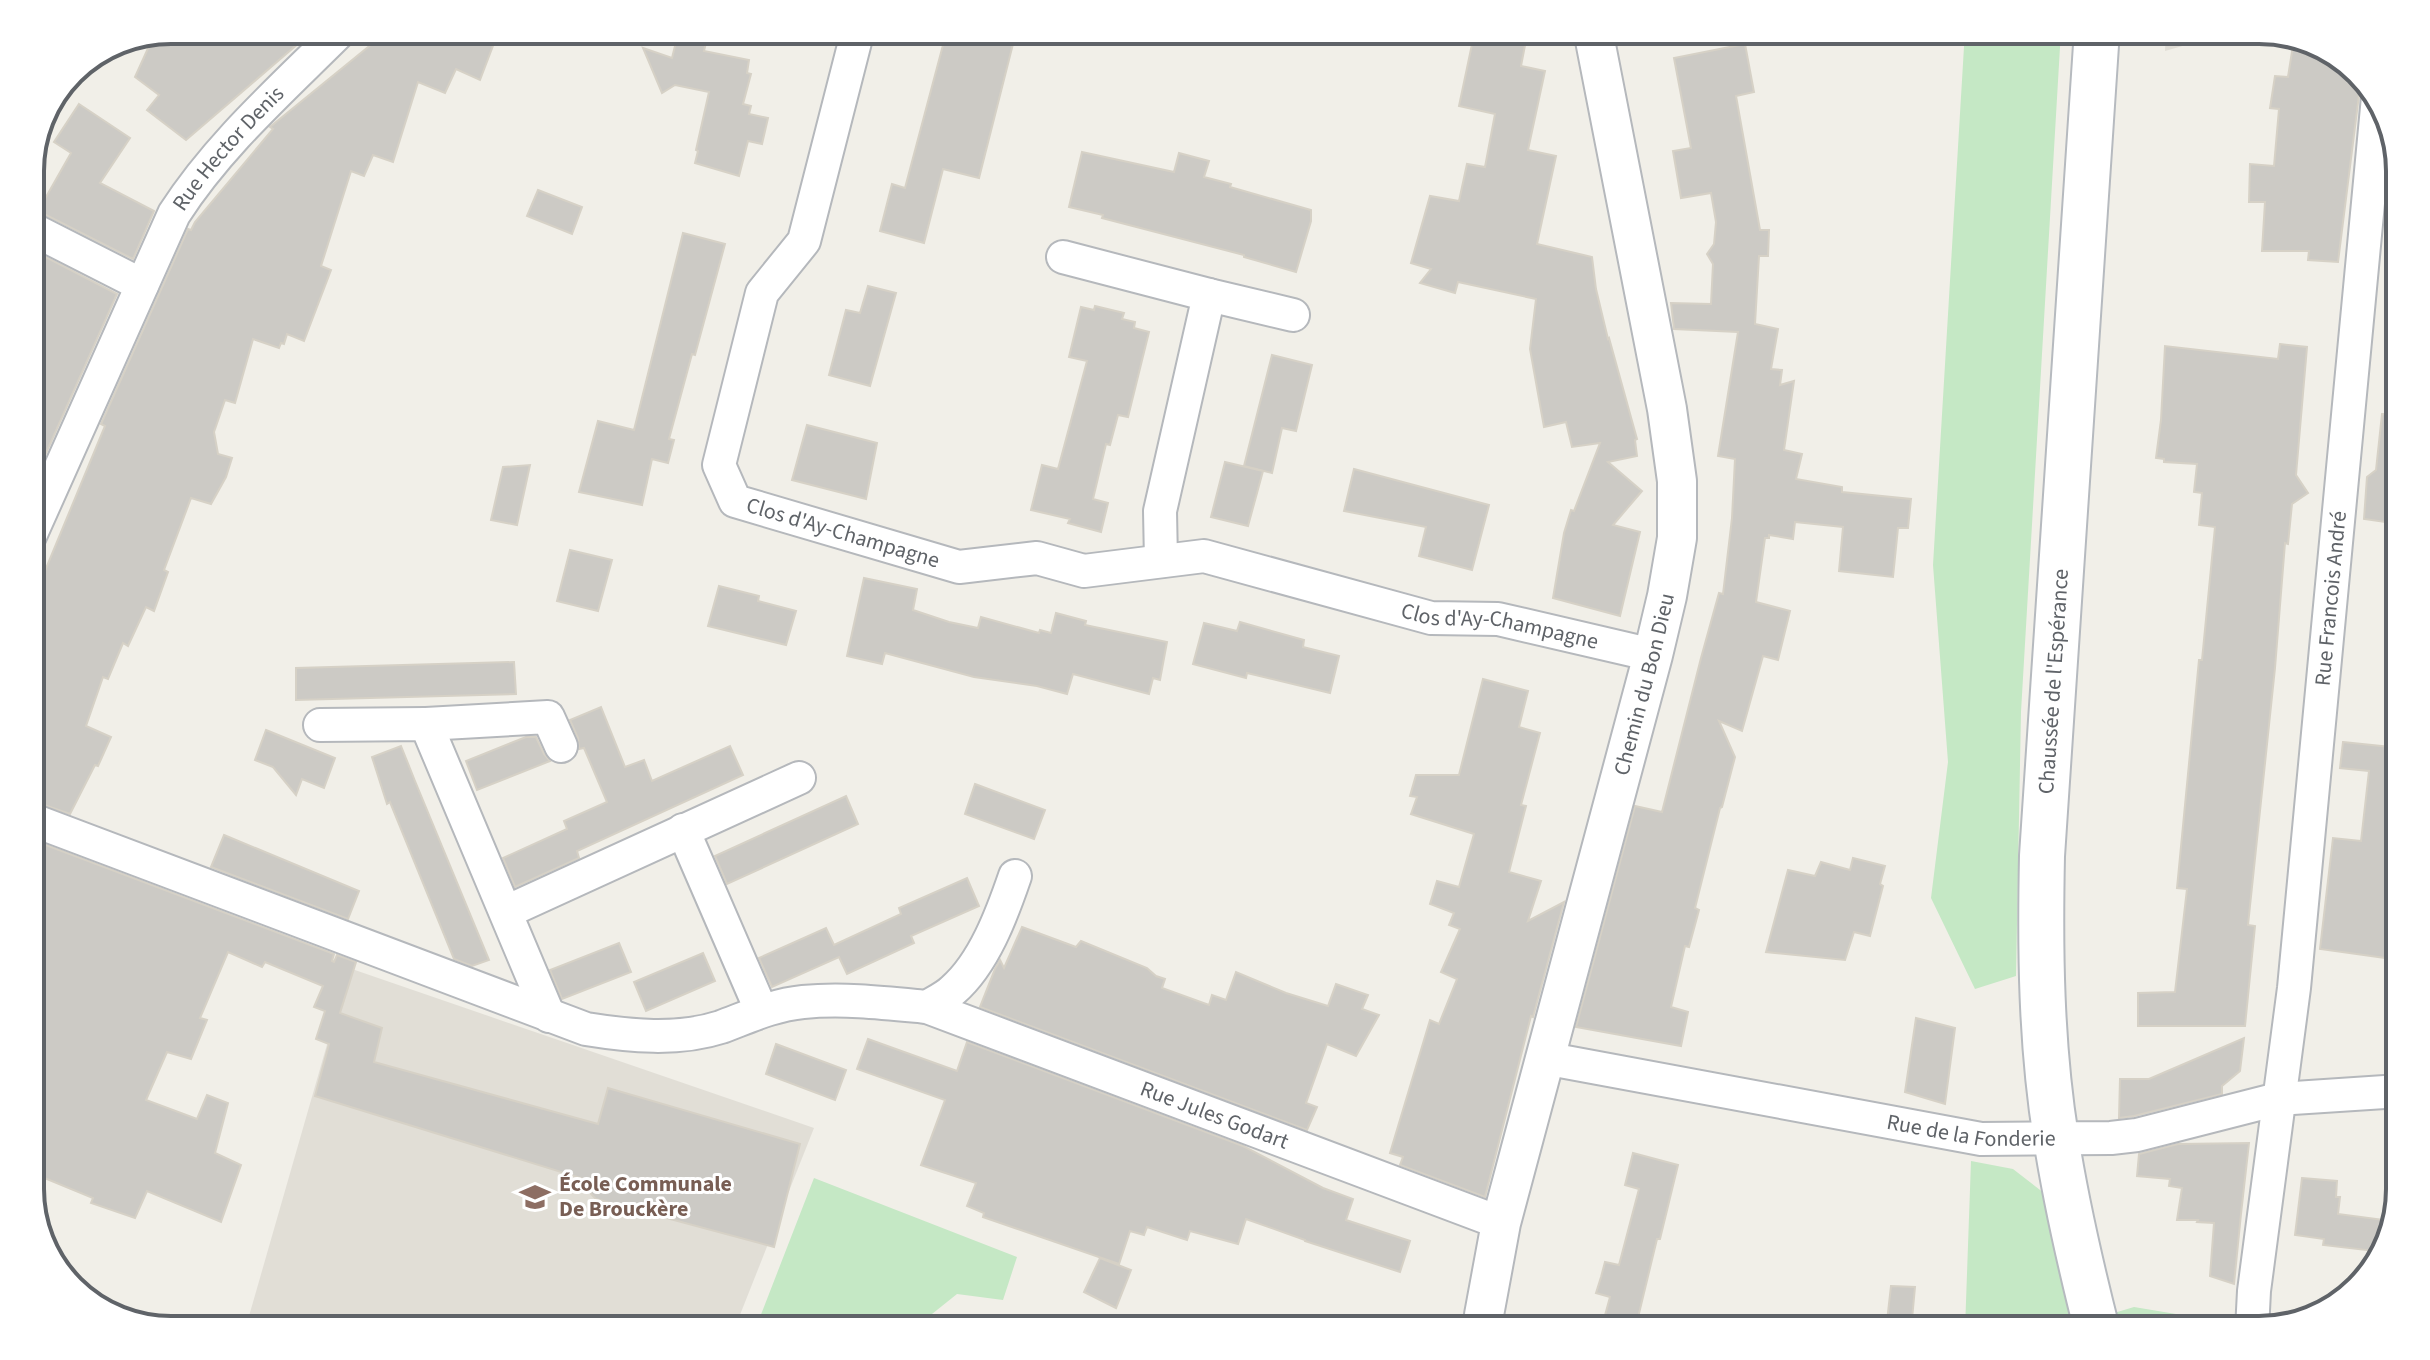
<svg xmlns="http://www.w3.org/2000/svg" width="2430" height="1360" viewBox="0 0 2430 1360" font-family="'Source Sans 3',sans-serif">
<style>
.education{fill:#e1ded6}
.green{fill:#c5e8c5}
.building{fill:#cccac5;stroke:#d6d1c6;stroke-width:2}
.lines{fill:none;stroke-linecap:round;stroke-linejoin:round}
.minor-casing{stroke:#b5b8bc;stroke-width:36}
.tertiary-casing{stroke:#b5b8bc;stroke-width:42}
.secondary-casing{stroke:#b6babf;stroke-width:48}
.minor{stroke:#fff;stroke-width:32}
.tertiary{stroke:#fff;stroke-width:38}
.secondary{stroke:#fff;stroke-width:44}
.labels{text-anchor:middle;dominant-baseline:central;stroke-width:6;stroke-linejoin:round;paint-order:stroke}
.street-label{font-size:22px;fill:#5f6368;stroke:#fff}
.education-label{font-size:22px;font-weight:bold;fill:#785e54;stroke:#fff;text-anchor:start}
.rim{fill:none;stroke:#5f6368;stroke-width:4}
</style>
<rect width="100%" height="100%" fill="#f1efe8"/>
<g class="education">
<path d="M2166,30h72l-73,21z"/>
<path d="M349,968l465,160 -80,202h-489z"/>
</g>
<g class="green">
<path d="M1965,30h96l-40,682 -5,264 -41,13 -44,-91 17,-136 -15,-197z"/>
<path d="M1971,1161l42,8 58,45 23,105 40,-12 42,7 5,16h-216z"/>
<path d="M814,1178l203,79 -14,43 -46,-6 -45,36h-157z"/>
</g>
<g class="building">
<path d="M171,30h143l-128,110 -39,-30 12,-15 -24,-18 20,-44z"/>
<path d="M389,30h110l-19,50 -24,-11 -11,24 -27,-11 -25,80 -20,-7 -9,21 -13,-5 -30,95 10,4 -27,71 -17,-7 -3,10 -3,-1 -2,5 -26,-9 -18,64 -10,-3 -11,32 4,22 14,4 -6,19 -15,27 -20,-6 -27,72 4,2 -14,39 -8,-4 -18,39 -5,-3 -15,36 -5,-2 -17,49 25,11 -13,29 -3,-1 -25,49 -40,-14v-193l75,-181 -4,-2 87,-195 3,1 4,-8 78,-93 -3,-2z"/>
<path d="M679,30h30l-5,21 45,9 -2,13 4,1 -8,30 8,2 -2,8 19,4 -6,26 -14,-3 -9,35 -44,-13 3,-12 -2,-1 13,-58 -34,-7 -13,8 -19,-45 29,10z"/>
<path d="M947,30h15l51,14 -34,134 -36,-9 -19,74 -44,-12 12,-47 13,4z"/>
<path d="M1475,30h53l-7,36 24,5 -17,79 28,6 -19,88 55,13 4,32 12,50 1,-1 28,101 -2,1 2,16 -29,6 34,29 -29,34 27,7 -20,84 -67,-18 11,-65 7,-23 3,1 26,-68 -28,4 -6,-25 -22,5 -14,-78 6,-50 -78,-17 -3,11 -35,-10 11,-14 -20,-6 19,-67 29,5 8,-37 18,3 10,-53 -36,-8z"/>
<path d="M2294,39l35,10 37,34 -7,12 -21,167 -30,-2 1,-9h-47l3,-49h-16l1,-38 24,2 5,-57 -9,-1 5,-32 13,1z"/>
<path d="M1745,44l9,48 -18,4 24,134h9l-1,26h-9l-4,68 23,5 -7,40 11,1 -2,15 14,-4 -10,69 18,4 -6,25 46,8v5l69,7 -3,29h-10l-5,49 -54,-6 4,-44 -48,-5 -2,17 -24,-4v3h-4l-9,64 34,9 -12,49 -15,-4 -21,75 -23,-10 16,36 -13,50 -2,1 -25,100 4,2 -10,37 -4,-1 -14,61 17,5 -7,34 -105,-19 59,-221 27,6 39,-154 18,-65 4,1 9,-76 3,-59 -17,-3 20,-124 -64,-3 -3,-26 40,1 2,-40 -6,-10 7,-10 2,-22 -5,-29 -30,5 -8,-47 18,-3 -17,-90z"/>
<path d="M79,104l51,34 -30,45 54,28 -21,48 -95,-48 33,-58 -17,-11z"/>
<path d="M1082,152l92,20 5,-19 30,8 -5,16 27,7 -1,3 81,23v11l-15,51 -52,-15v-2l-142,-37 1,-3 -34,-8z"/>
<path d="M538,190l44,17 -10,27 -45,-18z"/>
<path d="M683,233l42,11 -30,111 -3,-1 -23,85 5,1 -6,23 -16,-4 -10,46 -63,-13 19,-71 36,9z"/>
<path d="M30,249l87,45 -87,195z"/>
<path d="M868,286l28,7 -26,93 -41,-11 17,-65 14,3z"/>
<path d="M1095,306l29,7 -2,6 13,3 -1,6 15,4 -21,85 -10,-2 -8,30 -4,-1 -13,55 15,4 -7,29 -33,-9 2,-4 -39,-9 11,-45 16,4 29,-108 -18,-4 12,-50 13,3z"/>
<path d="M2280,344l27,3 -11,128 12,18 -16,11 -4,40 -3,-1 -10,125 -27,257 7,1 -10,100h-107v-33l37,-1 12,-103 -10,-1 22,-228h3l13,-133 -16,-2 3,-32 -8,-1 3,-28 -33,-2v-3l-8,-1 5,-38 4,-74 113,13z"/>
<path d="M1272,355l40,10 -16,66 -14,-3 -10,45 -28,-7z"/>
<path d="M2382,414l18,1v109l-36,-5 3,-42 9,-7z"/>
<path d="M807,425l70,18 -11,56 -74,-19z"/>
<path d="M1225,462l38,9 -15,55 -37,-9z"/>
<path d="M530,465l-13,60 -26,-5 12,-53z"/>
<path d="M1354,469l135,36 -17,65 -53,-14 7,-29 -82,-16z"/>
<path d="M570,550l42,10 -14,51 -41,-10z"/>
<path d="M864,578l53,11 -4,21 36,12 29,6 3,-11 58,16 1,-3 11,3 5,-20 30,8 -1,4 82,17 -7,38 -7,-2 -4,16 -76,-20 -6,20 -30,-8 -63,-9 -89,-24 -3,11 -35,-8z"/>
<path d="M719,586l40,10 -1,5 38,10 -10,34 -78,-19z"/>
<path d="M1240,622l64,18 -1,7 36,9 -9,37 -83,-20 -1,5 -53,-14 11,-41 33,8z"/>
<path d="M514,662l2,32 -220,6v-32z"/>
<path d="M1483,679l45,12 -9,36 21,6 -19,72 5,1 -17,66 32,9 -13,40 36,-19 -31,115 -2,-1 -46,181 -85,-32 3,-8 -13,-4 40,-133 9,4 18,-45 -16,-7 19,-43 -11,-4 5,-12 -24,-9 7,-23 22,6 15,-53 -63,-20 6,-17 -7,-1 6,-21h43z"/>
<path d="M601,707l24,60 19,-7 8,21 78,-35 13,29 -166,76 2,7 -64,29 -12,-29 64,-29 -3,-8 43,-19 -23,-54 -5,1 -1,-11 -8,-18z"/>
<path d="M266,730l69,28 -11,30 -22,-9 -6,16 -23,-28 -18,-7z"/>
<path d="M526,737h10l8,17 6,7 -73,29 -11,-29z"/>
<path d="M2343,742l57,6v212l-80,-11 13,-111 28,3 8,-70 -29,-3z"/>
<path d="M401,746l14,35 74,179 -17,6 -18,-7 -64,-157 -3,2 -15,-47z"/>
<path d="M975,784l70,26 -11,29 -69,-25z"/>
<path d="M846,796l12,28 -131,60 -12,-28z"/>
<path d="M224,835l135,56 -11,28 -137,-52z"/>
<path d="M30,839l304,115 -2,7 2,1 3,-7 19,7 -16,51 42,15 -8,34 224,62 10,-36 192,56 -26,103 -178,-48 -5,-5 -7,-15 -269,-83 14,-52 -13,-5 9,-28 -11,-4 9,-21 -58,-24 -3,5 -34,-15 -28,66 7,2 -16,39 -24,-7 -21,48 51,19 10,-24 21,8 -13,50 26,12 -20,57 -74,-31 -12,27 -44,-15 2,-5 -63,-26z"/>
<path d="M1853,858l32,8 -5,18 3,2 -13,50 -16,-4 -9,28 -79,-8 22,-82 27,6 6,-14 29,8z"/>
<path d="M967,878l12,28 -68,30 3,7 -67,31 -8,-17 -67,30 -13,-29 67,-30 8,17 67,-31 -2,-6z"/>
<path d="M1022,927l54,20 5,-6 66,27 9,8 9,3 -3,9 47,17 3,-10 14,5 10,-28 50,21 42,13 8,-22 32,11 -6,14 17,6 -23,41 -29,-12 -21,59 11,4 -10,23 -327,-123 15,-38 5,-9 4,8z"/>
<path d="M619,943l12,29 -69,27 -12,-29z"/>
<path d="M703,953l12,28 -69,30 -12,-29z"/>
<path d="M1916,1018l39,10 -10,76 -40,-12z"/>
<path d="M2244,1038l-4,33 -18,15v8l-88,22 -15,2 1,-39h29z"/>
<path d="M868,1039l89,32 10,-29 276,104 80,42 30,11 -7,21 64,21 -10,31 -95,-31v-1l-59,-21 -8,25 -48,-13 -3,9 -40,-13 -3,8 -14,-4 -11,33 -136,-47 1,-4 -17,-7 9,-23 -55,-18 24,-65 -88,-31z"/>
<path d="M776,1044l70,26 -11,30 -69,-26z"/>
<path d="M2249,1143l-8,71 -7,70 -24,-8 4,-53 -17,-1 1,-2h-21l5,-32 -13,-2 1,-7 -33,-3 2,-22 39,-10z"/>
<path d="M1633,1153l45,12 -18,74h-3l-22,91h-34l9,-33 -14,-4 5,-16 4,-15 14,3 20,-76 -14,-4z"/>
<path d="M2302,1178l35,3 -1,16h4l-2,17 54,7 -9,31 -60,-7 1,-6 -29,-4z"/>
<path d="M1100,1258l31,12 -15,38 -32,-16z"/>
<path d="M1891,1286l24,1 -4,43h-25z"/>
</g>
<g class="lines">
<g class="minor-casing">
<g id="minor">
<path id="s1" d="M858,30l-54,211 -42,52 -43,172 16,36 224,66 78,-9 47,13 120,-15 227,62 67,1 155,36"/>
<path d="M30,228l112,57"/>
<path d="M1063,257l146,38 -49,216 1,50"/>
<path d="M1209,295l84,20"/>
<path id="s2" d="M30,536l144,-322c45,-70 108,-125 167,-184"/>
<path d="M426,724l122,-7 13,29"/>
<path d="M320,725l106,-1 123,292"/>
<path id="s3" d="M30,819l556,210c43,7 92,12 135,-2 27,-10 52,-22 82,-25 41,-4 83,1 124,5l574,216"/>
<path d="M683,830l78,180"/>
<path d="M506,912l293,-134"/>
<path d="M927,1007c8,-5 19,-10 26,-17 31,-27 49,-76 62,-114"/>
<path id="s4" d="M1544,1058l437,81 130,-1 26,-3 141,-36 122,-8"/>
<path id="s5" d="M2252,1330l2,-39 40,-303 84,-891"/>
</g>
</g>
<g class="tertiary-casing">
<g id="tertiary">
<path id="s6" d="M1484,1330v-15l17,-92 152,-568 14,-59 10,-58v-57l-10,-72 -74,-379"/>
</g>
</g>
<g class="secondary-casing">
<g id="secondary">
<path id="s7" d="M2097,1330c-16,-63 -31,-128 -41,-192 -15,-93 -16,-188 -14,-282l55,-826"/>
</g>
</g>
<use href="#minor" class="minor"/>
<use href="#tertiary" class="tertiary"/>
<use href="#secondary" class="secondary"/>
</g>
<defs>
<g id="school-bare" transform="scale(2.4)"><path d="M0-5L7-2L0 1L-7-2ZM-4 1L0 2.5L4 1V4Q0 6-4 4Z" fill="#8d6e63" stroke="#fff" stroke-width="2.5" paint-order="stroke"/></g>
</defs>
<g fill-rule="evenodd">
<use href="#school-bare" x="535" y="1197"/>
</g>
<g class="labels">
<g class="street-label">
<text stroke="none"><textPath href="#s2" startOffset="438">Rue Hector Denis</textPath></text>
<text stroke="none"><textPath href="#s1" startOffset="614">Clos d'Ay-Champagne</textPath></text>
<text stroke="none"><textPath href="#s5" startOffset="736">Rue Francois André</textPath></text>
<text stroke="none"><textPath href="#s1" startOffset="1288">Clos d'Ay-Champagne</textPath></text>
<text stroke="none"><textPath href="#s7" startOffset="654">Chaussée de l'Espérance</textPath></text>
<text stroke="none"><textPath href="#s6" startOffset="666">Chemin du Bon Dieu</textPath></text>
<text stroke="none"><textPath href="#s3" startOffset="1248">Rue Jules Godart</textPath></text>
<text stroke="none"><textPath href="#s4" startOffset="434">Rue de la Fonderie</textPath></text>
</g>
<g class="education-label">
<text x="559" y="1184">École Communale<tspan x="559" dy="25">De Brouckère</tspan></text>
</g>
</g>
<path d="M0 0H2430V1360H0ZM171 44H2259A127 127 0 0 1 2386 171V1189A127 127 0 0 1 2259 1316H171A127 127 0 0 1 44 1189V171A127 127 0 0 1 171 44Z" fill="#fff" fill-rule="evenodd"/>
<path class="rim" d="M171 44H2259A127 127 0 0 1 2386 171V1189A127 127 0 0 1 2259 1316H171A127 127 0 0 1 44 1189V171A127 127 0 0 1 171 44Z"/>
</svg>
